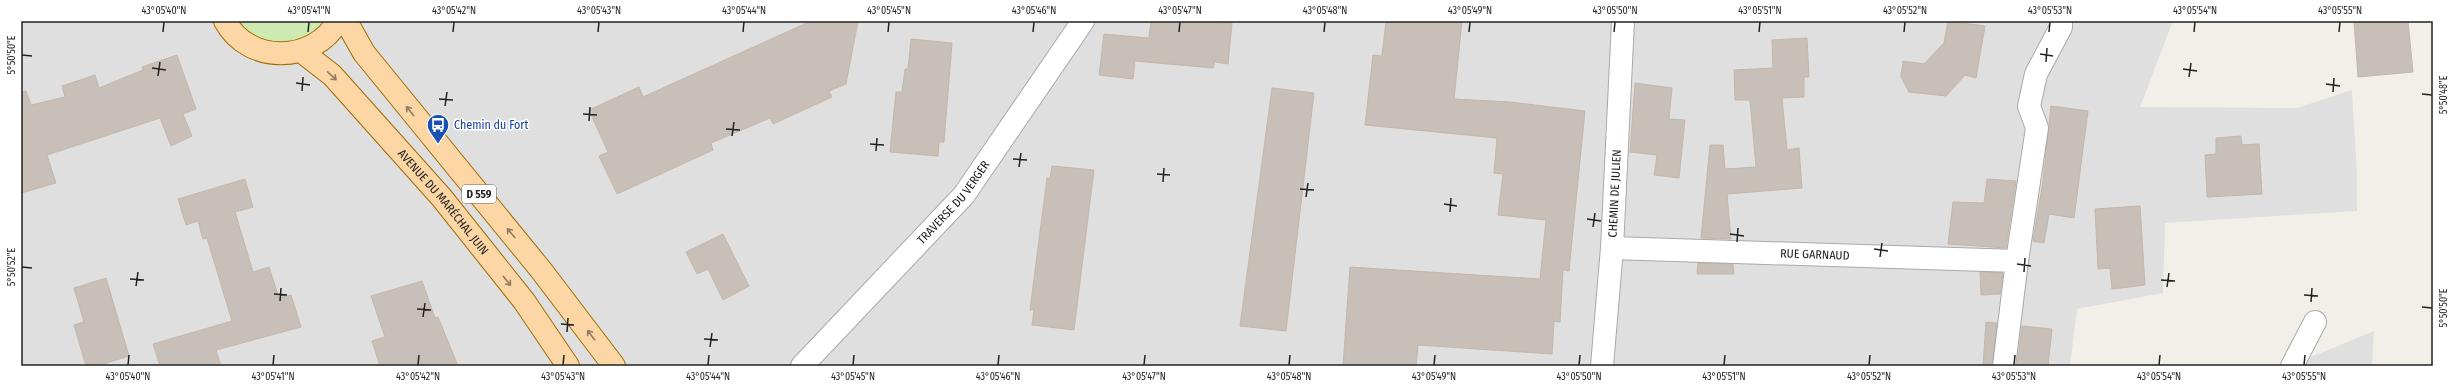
<svg xmlns="http://www.w3.org/2000/svg" width="2454" height="387" viewBox="0 0 2454 387" font-family="'Fira Sans Condensed',sans-serif">
<style>
.residential{fill:#e0dfdf}
.grass{fill:#cdebb0}
.building{fill:#c7bfb8;stroke:#c4b6ab}
.lines{fill:none;stroke-linecap:round;stroke-linejoin:round}
.minor-casing{stroke:#a9a9a9;stroke-width:24}
.tertiary-casing{stroke:#a9a9a9;stroke-width:24}
.primary-casing{stroke:#a06b00;stroke-width:24}
.minor{stroke:#fff;stroke-width:22}
.tertiary{stroke:#fff;stroke-width:22}
.primary{stroke:#fcd6a4;stroke-width:22}
.oneway{stroke:#8f7c63}
.ticks{fill:none;stroke:#222;stroke-width:1.5}
.labels{text-anchor:middle;dominant-baseline:central;stroke-width:3;stroke-linejoin:round;paint-order:stroke}
.shield{fill:#fff;stroke:#646464;stroke-width:1}
.shield-label{font-size:11px;font-weight:bold;fill:#222}
.transit-label{font-size:12px;fill:#164399;stroke:#fff;text-anchor:start}
.street-label{font-size:12px;fill:#222;stroke:#fff}
.neatline{fill:none;stroke:#222;stroke-width:1.5}
.ticks-label{font-size:10px;text-anchor:middle;fill:#222}
</style>
<rect width="100%" height="100%" fill="#f2efe9"/>
<g class="residential">
<path d="M21,21h2034l-23,103 -20,132 -406,-13 -10,123h-1575z"/>
<path d="M2061,21h112l-33,86 157,1 55,-18 5,85v36l-192,12 -2,70 -86,16 -7,57h-457l9,-117 395,17 14,-168z"/>
<path d="M2374,331l-2,35h-83z"/>
</g>
<path class="grass" d="M225,21h113l-57,34z"/>
<g class="building">
<path d="M811,21h47l-12,63 -17,7 3,6 -59,27 -3,-6 -59,25 2,7 -96,44 -18,-38 9,-4 -19,-42 50,-23 4,10z"/>
<path d="M1151,21l81,2 -4,41 -13,-2 -2,6 -78,-7 -2,18 -34,-4 5,-41 45,4z"/>
<path d="M1386,21h76l-8,78 56,3 75,9 -16,160 -6,-1 -3,52 -6,-1 -2,33 -134,-9 -2,21h-73l7,-99 190,12 6,-59 -48,-5 5,-41 -9,-1 3,-35 -132,-13 8,-70 9,1z"/>
<path d="M1948,21l37,5 -9,52 -11,-3 -19,21 -37,-4 -8,-15 2,-16 21,3 20,-21z"/>
<path d="M2354,21h54l5,51 -55,5z"/>
<path d="M1807,38l2,39h-5v20l-22,1 5,52 12,-2 3,40 -75,6 4,45 -30,-1 9,-93h13l2,24 31,-2 -6,-67h-15l-1,-30 39,-2 -1,-28z"/>
<path d="M911,39l41,4 -8,99h-5l-1,14 -48,-4 6,-60h6l3,-23h3z"/>
<path d="M177,55l19,54 -13,5 9,22 -21,10 -11,-28 -113,37 9,28 -35,10v-101l5,-1 5,14 34,-8 -3,-11 33,-11 4,13 44,-18 -1,-3z"/>
<path d="M1635,83l37,5 -3,31 16,1 -6,58 -25,-3 3,-20 -27,-3z"/>
<path d="M1272,88l42,5 -28,238 -46,-5z"/>
<path d="M2051,106l37,5 -14,107 -25,-4 -5,29 -11,-2 10,-60z"/>
<path d="M2241,136l1,9 17,-1 3,50 -55,3 -2,-42 11,-1v-16z"/>
<path d="M1052,166l42,4 -20,160 -42,-5 2,-15h-4l17,-132 3,1z"/>
<path d="M245,179l8,28 -18,5 18,60 16,-5 10,31 12,-3 10,32 -85,23 5,16h-61l-7,-22 79,-23 -25,-83 -4,1 -5,-18 -12,4 -8,-26z"/>
<path d="M1987,179l29,2 -10,67 -58,-4 5,-42 31,1z"/>
<path d="M2140,206l5,79 -33,4 -2,-21 -12,1 -3,-60z"/>
<path d="M723,234l26,52 -26,14 -15,-31 -11,5 -11,-22z"/>
<path d="M1698,263l35,1 1,10h-37z"/>
<path d="M1980,272l23,1 -3,21 -19,1z"/>
<path d="M106,278l23,78 -32,10h-11l-12,-41 10,-3 -10,-34z"/>
<path d="M422,281l13,37 3,-1 20,49h-78l-8,-25 13,-4 -14,-41z"/>
<path d="M1986,322l11,1 -5,43h-9z"/>
<path d="M2022,326l30,3 -4,37h-31z"/>
</g>
<g class="lines">
<g class="minor-casing">
<g id="minor">
<path id="s1" d="M1612,248l405,13 -13,105"/>
<path d="M2017,261l20,-133 -8,-22 7,-32 25,-47v-6"/>
<path id="s2" d="M1602,366l10,-118 11,-227"/>
<path d="M2292,366l23,-44"/>
</g>
</g>
<g class="tertiary-casing">
<g id="tertiary">
<path id="s3" d="M802,366l162,-171 119,-174"/>
</g>
</g>
<g class="primary-casing">
<g id="primary">
<path d="M225,21c24,44 89,42 113,0"/>
<path d="M346,21l18,32 177,217 73,96"/>
<path id="s4" d="M301,51l31,24 110,123 82,103 44,65"/>
</g>
</g>
<use href="#minor" class="minor"/>
<use href="#tertiary" class="tertiary"/>
<use href="#primary" class="primary"/>
</g>
<defs><path id="oneway-shaft" d="M-6 0H5M1.5-3L5.5 0L1.5 3" fill="none" stroke-width="1.6" stroke-linecap="round" stroke-linejoin="round"/></defs>
<g class="oneway">
<use href="#oneway-shaft" transform="translate(332 76) rotate(43)"/>
<use href="#oneway-shaft" transform="translate(410 111) rotate(-129)"/>
<use href="#oneway-shaft" transform="translate(511 233) rotate(-130)"/>
<use href="#oneway-shaft" transform="translate(507 281) rotate(52)"/>
<use href="#oneway-shaft" transform="translate(591 335) rotate(-127)"/>
</g>
<path class="ticks" d="M163,32l1,-10M308,32l1,-10M453,32l1,-10M598,32l1,-10M743,32l1,-10M888,32l1,-10M1033,32l1,-10M1179,32l1,-10M1324,32l1,-10M1469,32l1,-10M1614,32l1,-10M1759,32l1,-10M1904,32l1,-10M2049,32l1,-10M2194,32l1,-10M2339,32l1,-10M2040,54l13,2M22,55l10,1M2046,62l1,-14M152,68l14,2M2183,69l14,2M158,76l2,-14M2189,77l2,-14M296,83l14,2M2326,84l14,2M302,91l1,-14M2333,92l1,-14M2422,94l10,1M439,99l14,1M445,106l2,-14M583,114l14,1M589,121l1,-14M726,129l14,1M732,136l2,-14M870,144l14,1M876,151l1,-13M1013,159l14,1M1019,167l2,-14M1157,174l13,1M1163,182l1,-14M1300,189l14,1M1306,197l2,-14M1444,204l13,2M1450,212l1,-14M1587,219l14,2M1593,227l2,-14M1730,234l14,2M1737,242l1,-14M1874,249l14,2M1880,257l2,-14M2017,264l14,2M22,267l10,1M2024,272l1,-14M130,279l14,1M2161,280l14,1M136,286l2,-14M2167,287l2,-14M274,294l13,1M2304,295l14,1M280,301l1,-13M2311,302l1,-14M2422,307l10,1M417,309l14,1M423,317l2,-14M561,324l13,1M567,332l1,-14M704,339l14,1M710,347l2,-14M128,365l1,-10M273,365l1,-10M418,365l1,-10M563,365l1,-10M708,365l1,-10M853,365l1,-10M998,365l1,-10M1144,365l1,-10M1289,365l1,-10M1434,365l1,-10M1579,365l1,-10M1724,365l1,-10M1869,365l1,-10M2014,365l1,-10M2159,365l1,-10M2304,365l1,-10"/>
<defs>
<g id="bus-pin" transform="scale(1.15)"><path d="M0 17L-7.5 6A9.5 9.5 0 1 1 7.5 6Z" fill="#1a4fb4" stroke="#fff"/><path d="M-5-6H5V4H4V6H2V4H-2V6H-4V4H-5ZM-3.5-4V0h7V-4ZM-3.5 1.2v1.5H-2V1.2ZM2 1.2v1.5H3.5V1.2Z" fill="#fff"/></g>
</defs>
<g fill-rule="evenodd">
<use href="#bus-pin" x="438" y="125"/>
</g>
<g class="labels">
<rect class="shield" x="462" y="185" width="34" height="18" rx="3"/>
<g class="shield-label">
<text x="479" y="194">D 559</text>
</g>
<g class="transit-label">
<text x="454" y="125">Chemin du Fort</text>
</g>
<g class="street-label">
<text stroke="none"><textPath href="#s2" startOffset="173">CHEMIN DE JULIEN</textPath></text>
<text stroke="none"><textPath href="#s4" startOffset="208">AVENUE DU MARÉCHAL JUIN</textPath></text>
<text stroke="none"><textPath href="#s3" startOffset="223">TRAVERSE DU VERGER</textPath></text>
<text stroke="none"><textPath href="#s1" startOffset="203">RUE GARNAUD</textPath></text>
</g>
</g>
<rect width="2454" height="387" fill="none" stroke="#ffffff" stroke-width="44"/>
<rect x="22" y="22" width="2410" height="343" class="neatline"/>
<g class="ticks-label">
<text x="164" y="14">43°05'40"N</text>
<text x="309" y="14">43°05'41"N</text>
<text x="454" y="14">43°05'42"N</text>
<text x="599" y="14">43°05'43"N</text>
<text x="744" y="14">43°05'44"N</text>
<text x="889" y="14">43°05'45"N</text>
<text x="1034" y="14">43°05'46"N</text>
<text x="1180" y="14">43°05'47"N</text>
<text x="1325" y="14">43°05'48"N</text>
<text x="1470" y="14">43°05'49"N</text>
<text x="1615" y="14">43°05'50"N</text>
<text x="1760" y="14">43°05'51"N</text>
<text x="1905" y="14">43°05'52"N</text>
<text x="2050" y="14">43°05'53"N</text>
<text x="2195" y="14">43°05'54"N</text>
<text x="2340" y="14">43°05'55"N</text>
<text transform="translate(11 55) rotate(-90)" y="4">5°50'50"E</text>
<text transform="translate(2443 95) rotate(-90)" y="4">5°50'48"E</text>
<text transform="translate(11 267) rotate(-90)" y="4">5°50'52"E</text>
<text transform="translate(2443 308) rotate(-90)" y="4">5°50'50"E</text>
<text x="128" y="380">43°05'40"N</text>
<text x="273" y="380">43°05'41"N</text>
<text x="418" y="380">43°05'42"N</text>
<text x="563" y="380">43°05'43"N</text>
<text x="708" y="380">43°05'44"N</text>
<text x="853" y="380">43°05'45"N</text>
<text x="998" y="380">43°05'46"N</text>
<text x="1144" y="380">43°05'47"N</text>
<text x="1289" y="380">43°05'48"N</text>
<text x="1434" y="380">43°05'49"N</text>
<text x="1579" y="380">43°05'50"N</text>
<text x="1724" y="380">43°05'51"N</text>
<text x="1869" y="380">43°05'52"N</text>
<text x="2014" y="380">43°05'53"N</text>
<text x="2159" y="380">43°05'54"N</text>
<text x="2304" y="380">43°05'55"N</text>
</g>
</svg>
